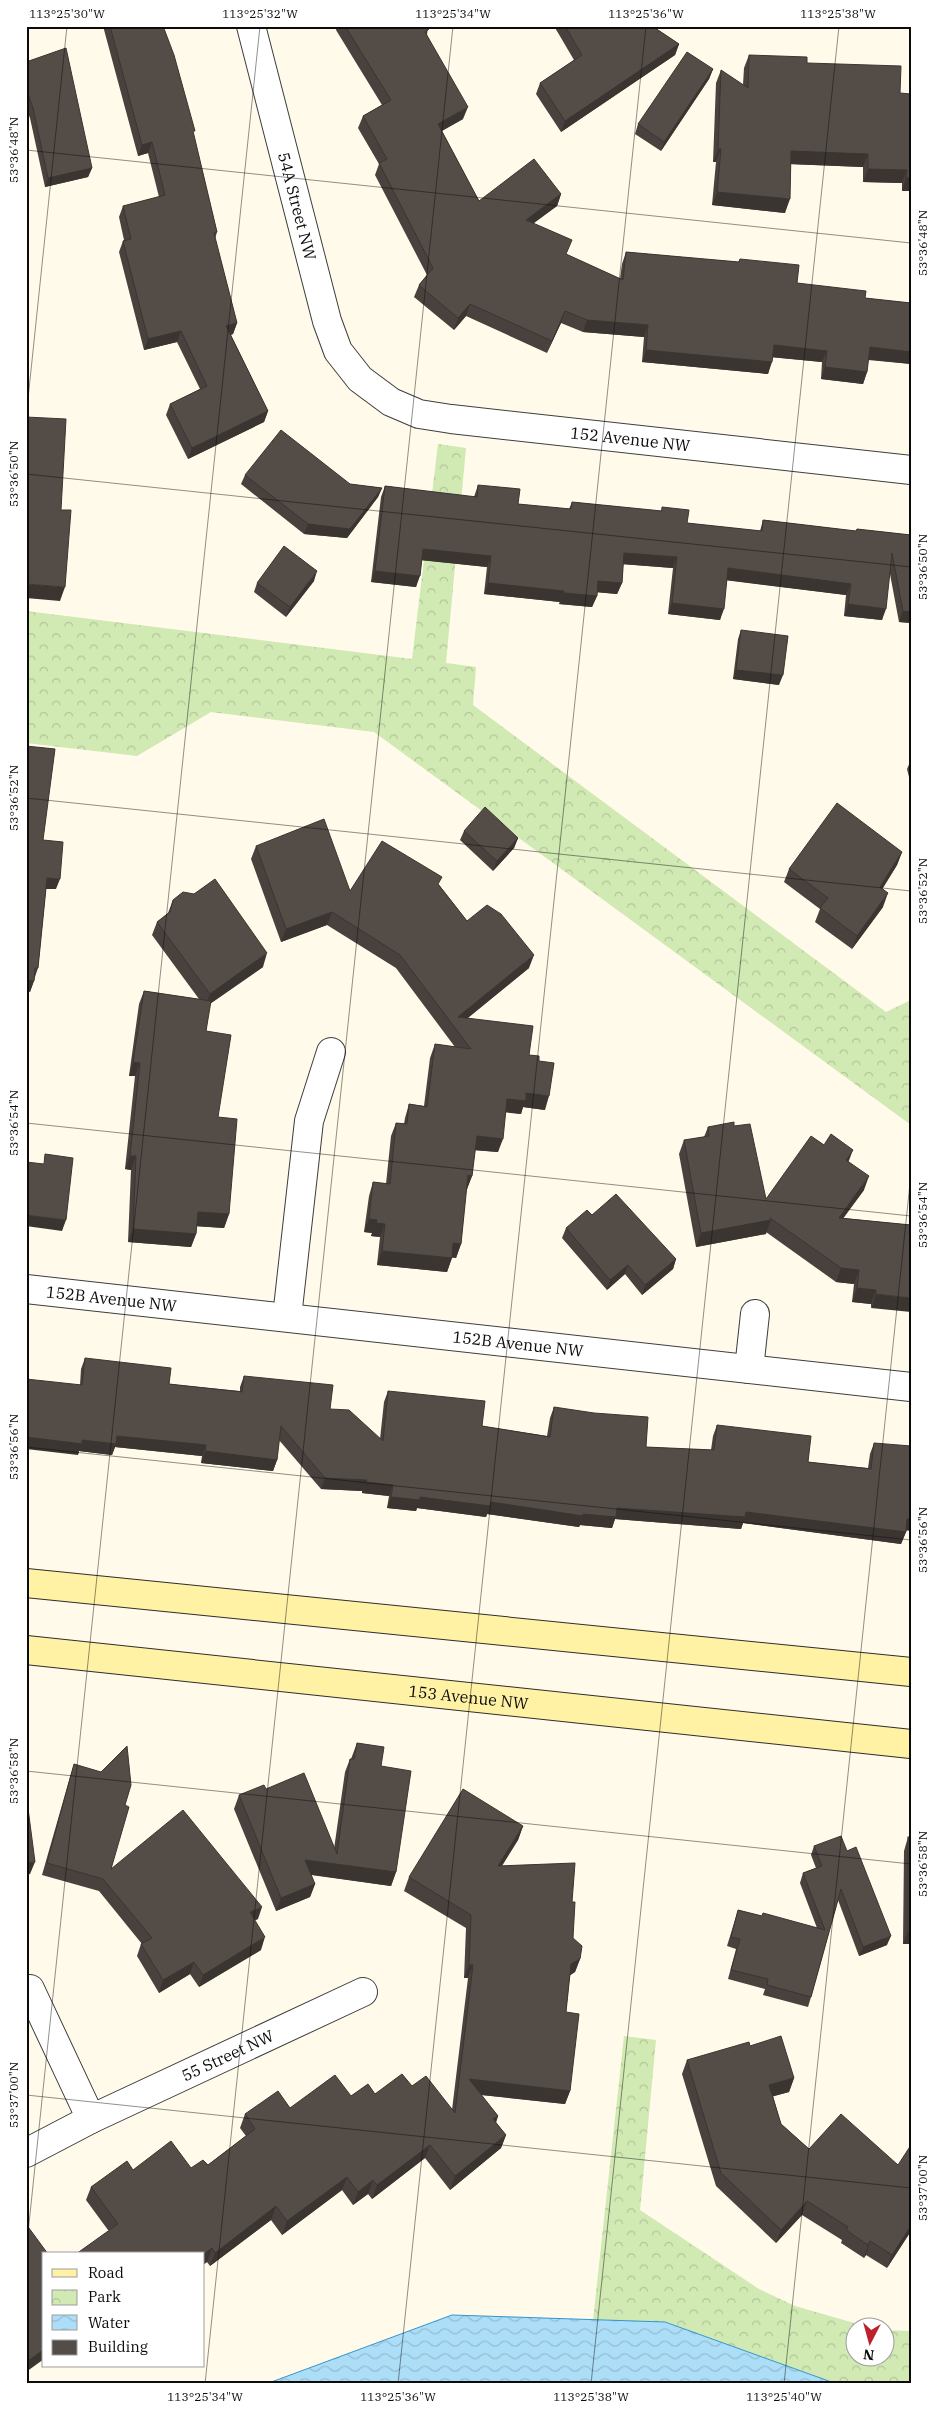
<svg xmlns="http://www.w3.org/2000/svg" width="937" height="2410" viewBox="0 0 937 2410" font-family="'IBM Plex Serif',serif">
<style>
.park{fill:url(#park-crowns)}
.water{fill:url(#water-waves);stroke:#3396cf}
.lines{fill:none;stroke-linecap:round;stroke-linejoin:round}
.street-casing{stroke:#3e3e3e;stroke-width:30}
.secondary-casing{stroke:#2d2d2d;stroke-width:30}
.street{stroke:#fff;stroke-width:28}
.secondary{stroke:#fff2a4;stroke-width:28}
.wall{fill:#48413d}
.shaded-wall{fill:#3b3532}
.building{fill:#544c47;stroke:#3b3532}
.ticks{fill:none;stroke:#0b0b0b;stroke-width:1;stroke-opacity:0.45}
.labels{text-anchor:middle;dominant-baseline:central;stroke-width:5;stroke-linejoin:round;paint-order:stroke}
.street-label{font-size:16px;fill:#0b0b0b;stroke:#fff}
.neatline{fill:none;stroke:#0b0b0b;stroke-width:2}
.ticks-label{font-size:12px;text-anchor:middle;fill:#0b0b0b}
</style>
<defs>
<pattern id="park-crowns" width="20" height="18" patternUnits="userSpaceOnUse" patternTransform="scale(1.25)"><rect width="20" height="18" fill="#d1e9b3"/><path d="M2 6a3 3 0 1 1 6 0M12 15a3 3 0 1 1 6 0" fill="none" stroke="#b2c699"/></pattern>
<pattern id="water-waves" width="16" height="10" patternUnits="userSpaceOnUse" patternTransform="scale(1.25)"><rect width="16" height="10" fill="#addef7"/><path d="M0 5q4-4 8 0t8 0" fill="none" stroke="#94bdd2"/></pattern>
</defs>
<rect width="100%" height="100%" fill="#fffae9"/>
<g class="park">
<path d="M438,444l28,4 -20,215 30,4 -3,38 413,307 25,-12v125l-537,-393 -163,-20 -74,44 -111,-13v-132l386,48z"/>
<path d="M624,2036l32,4 -16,170 119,79 36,17 73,21 -14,1v30h30l1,-28 26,1v53h-74l-172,-62 -72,-2z"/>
</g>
<path class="water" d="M452,2315l213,7 172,62h-571z"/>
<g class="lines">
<g class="street-casing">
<g id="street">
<path id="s1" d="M251,26l76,295 11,30 22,28 31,23 28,12 32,5 460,51"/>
<path id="s2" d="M26,1289l885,98"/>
<path d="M287,1317l22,-196 22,-69"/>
<path d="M749,1369l6,-55"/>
<path d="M30,1989l61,130"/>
<path id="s3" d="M26,2153l65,-34 272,-127"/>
</g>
</g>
<g class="secondary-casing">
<g id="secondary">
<path d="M26,1583l885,89"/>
<path id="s4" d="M26,1650l885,94"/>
</g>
</g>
<use href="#street" class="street"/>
<use href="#secondary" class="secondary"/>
</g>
<g class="wall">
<path d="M103,26h60l30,108 24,98 -2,7 22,84 -4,11 -2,1 37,76 -4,11 -76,37 -22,-44 4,-11 30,-15 -23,-47 -33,8 -25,-98 4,-11 1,-1 -5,-23 4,-11 36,-9 -11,-44 -10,3z"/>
<path d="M337,26h91l-1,9 36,84 -21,12 37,70 82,-7 -4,12 -24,17 34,32 53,24 2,-15 4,-12 112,10 2,-3 57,24 68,15 46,5v61l-43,-4 -1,12 -4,12 -42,-5 1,-17 -50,-5 -4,17 -126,-12 2,-25 -61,-5 -22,-9 -14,30 -81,-37 -12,14 -40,-33 5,-12 8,-10 -52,-100 4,-11 -21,-36 5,-12 19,-11 -46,-75z"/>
<path d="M554,26h98l27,18 -4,11 -114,77 -25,-38 4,-11 34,-23z"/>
<path d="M749,55l58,8 93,30 11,98h-9v-8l-39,-1v-15l-72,-3 -6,49 -73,-8 4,-43h-3l3,-79 5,-13 22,15 1,-17z"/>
<path d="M26,62l66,106 -4,9 -43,10 -15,-69 -4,-10z"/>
<path d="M713,69l-4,10 -48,72 -26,-17 3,-10z"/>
<path d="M245,475l105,9 32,4 -4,9 -31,41 -43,-4 -63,-50z"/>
<path d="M478,485l40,19 51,5 3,-7 89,9 1,-4 25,16 73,8 3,-11 93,11 1,-2 54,6v88l-12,-1 -9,-48 -8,46 -38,-4 2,-21 -119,-15 -7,40 -52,-6 5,-46 -50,-4 -1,19 -5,11 -20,-2v4l-5,11 -33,-3 1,-2 -76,-8 3,-27 -65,-7 -6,27 -45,-5 10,-85 4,-11 89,11z"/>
<path d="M314,581l-28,36 -32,-25 3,-9z"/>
<path d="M741,630l38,55 -46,-6 5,-40z"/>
<path d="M911,760v25l-4,-16z"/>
<path d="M464,831l54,7 -4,10 -21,23 -33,-31z"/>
<path d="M43,840l13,49h-10l-8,79 -8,24z"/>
<path d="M256,846l94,45 89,-6 28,36 62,47 -61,50 71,43 6,49 -22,-3 -2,7 -15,-2 -8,40 -23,-2 -3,26 -5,13h-1l-5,55 -5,14 -4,-1 -5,15 -70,-7 3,-28 -9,-1 1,-3 -8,-1 5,-36 4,-14 13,2 5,-48 5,-13 8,1 1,-6 4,-14 15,2 6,-48 5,-14 20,3 -59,-79 -69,-43 -46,17 -30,-83z"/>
<path d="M902,852l-5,13 -15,24 1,18 -31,42 -37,-27 5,-13 -36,-27 5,-13z"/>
<path d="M173,900l90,67 -53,37 -4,27 12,86 11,97 -5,14 -28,-2v8l-5,13 -63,-5 3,-72 -6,-1 10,-93h-6l10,-72 5,-13 55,8 -47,-64 5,-13 11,-9z"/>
<path d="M734,1126l32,73 58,-54 25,17 15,28 -21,28 68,7 -40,83v-4l-19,-2 2,-18 -18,-2 -70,-50v2l-70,13 -17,-93 5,-14 20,-3 4,-10z"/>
<path d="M592,1215l84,44 -3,10 -31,26 -17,-21 -18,16 -45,-52 4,-10z"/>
<path d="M85,1358l84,26 71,7v-4l4,-11 86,33 50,30 4,-37 4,-11 94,35 65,10 3,-18 4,-11 92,40 65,3 2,-14 4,-11 91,37 60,6 2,-14 4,-11 32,87v2l-5,12 -158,-21 -2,6 -126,-10 -3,9 -32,-3 -1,2 -92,-13 -1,3 -69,-9 -1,3 -29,-3 2,-12 -27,-3v-2l-41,-2 -42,-49 -2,20 -4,11 -72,-8 1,-7 -87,-9 -3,8 -33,-4 -1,4 2,-70 1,-16z"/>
<path d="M357,1743l24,23 15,106 -5,14 -80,-11 4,9 -5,13 -34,14 -42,-102 5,-14 27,-6 68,60 11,-77 5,-13h1z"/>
<path d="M74,1764l51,41 -14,64 147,50 -3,1 6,30 -62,37 -9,-13 -31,19 -22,-37 4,-12h1l-43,-53 -57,-16 28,-98z"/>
<path d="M523,1826l-5,14 -16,26 70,36 1,36 7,21 -5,13 -5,3 -4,37 4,79 -5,13 -84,-9 17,21 -2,7 10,12 -5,13 -51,42 -25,-32 -53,41 -4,-5 -15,11 -11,-15 -60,45 -11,-15 -61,46 -3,-4 -3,2v-10l-96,-24 -22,-30 5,-13 42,-17 58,-2 17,-3 38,-29 -6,-8 5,-14 45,-6 61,-12 24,-2 37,-8 40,24 16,-132h-4l2,-50 -62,-37 5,-14z"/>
<path d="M908,1837h3v107h-8l1,-93z"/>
<path d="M814,1846l33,5 40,94 -28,11 -21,-56 -27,97 -3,10 -45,-12 2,-6 -37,-10 8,-30 -9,-3 11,-36 24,6 55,12 -17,-45 3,-10 13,-5 -5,-13z"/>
<path d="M750,2046l44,32 -5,14 -16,4 8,28 28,25 102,82 -24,37 -21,-13 -2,3 -23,-15 1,-3 -40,-25 -26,28 -60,-57 -34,-112 5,-14z"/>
</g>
<g class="shaded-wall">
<path d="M679,44l-4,11 -114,77 4,-11z"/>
<path d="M713,69l-4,10 -48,72 3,-9z"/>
<path d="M468,107l-5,12 -29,16 4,-11z"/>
<path d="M152,142l-4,11 -10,3 4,-11z"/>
<path d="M718,149h3l-5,13h-3z"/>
<path d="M791,151l77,3 -5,13 -76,-3z"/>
<path d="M92,168l-4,9 -43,10 3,-9z"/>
<path d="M868,169l39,1 -5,13 -39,-1z"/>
<path d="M906,178h5v13h-9z"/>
<path d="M717,192l73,7 -5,14 -73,-8z"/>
<path d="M561,194l-4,12 -35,26 4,-12z"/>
<path d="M470,304l-4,12 -12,14 4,-12z"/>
<path d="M565,311l-4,12 -14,30 5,-12z"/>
<path d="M587,320l61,5 -4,12 -61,-5z"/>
<path d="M237,323l-4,11 -11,3 4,-11z"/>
<path d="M181,331l-4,11 -33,8 4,-11z"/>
<path d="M774,345l53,6 -5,11 -53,-5z"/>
<path d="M870,347l41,5v12l-46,-5z"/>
<path d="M646,350l126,12 -4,12 -126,-12z"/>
<path d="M825,367l42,5 -4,12 -42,-5z"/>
<path d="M268,411l-4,11 -76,37 4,-11z"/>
<path d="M382,488l-4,9 -31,41 -43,-4 4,-10z"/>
<path d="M423,549l68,7 -4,11 -68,-7z"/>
<path d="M624,553l53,4 -4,11 -53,-4z"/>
<path d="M728,568l123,16 -5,11 -122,-15z"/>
<path d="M317,571l-3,10 -28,36 4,-10z"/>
<path d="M375,571l45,5 -4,11 -45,-5z"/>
<path d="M598,581l24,2 -5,11 -23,-2z"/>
<path d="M488,583l76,8 -4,11 -76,-8z"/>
<path d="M26,584l39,3 -5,14 -34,-3z"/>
<path d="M564,593l33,3 -5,11 -33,-3z"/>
<path d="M672,603l52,6 -4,11 -52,-6z"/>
<path d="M848,604l38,5 -4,11 -38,-4z"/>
<path d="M903,611l8,1v11l-12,-1z"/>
<path d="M736,670l47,5 -4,10 -46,-6z"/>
<path d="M518,838l-4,10 -21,23 4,-10z"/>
<path d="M902,852l-5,13 -22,36 5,-14z"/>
<path d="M47,878l13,1 -4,10h-13z"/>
<path d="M888,893l-5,14 -31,42 5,-13z"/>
<path d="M332,912l-5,13 -46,17 5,-13z"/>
<path d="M267,953l-4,14 -58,40 5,-13z"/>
<path d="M534,955l-5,13 -74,60 3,-11z"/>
<path d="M26,980l8,1 -4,11 -4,-1z"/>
<path d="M133,1062l7,1 -5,13h-6z"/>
<path d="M526,1093l23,3 -4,14 -22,-3 -2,7 -19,-2 5,-13z"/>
<path d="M477,1136l26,3 -5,13 -26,-2z"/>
<path d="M853,1150l-5,13 -2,-3z"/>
<path d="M130,1156h6l-5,14 -6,-1z"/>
<path d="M468,1175l4,1 -5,13h-4z"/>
<path d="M869,1176l-5,14 -30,41 5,-13z"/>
<path d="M198,1212l31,2 -5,14 -31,-2z"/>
<path d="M26,1215l40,5 -4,11 -36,-5z"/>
<path d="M369,1219l8,1 -5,13 -8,-1z"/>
<path d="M771,1220l-5,14 -70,13 5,-14z"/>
<path d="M376,1223l9,1 -5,13 -9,-1z"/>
<path d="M133,1229l63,5 -5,13 -63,-5z"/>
<path d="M453,1243l8,1 -5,14 -8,-1z"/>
<path d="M382,1251l70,7 -5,14 -70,-7z"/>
<path d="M676,1259l-3,10 -31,26 3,-10z"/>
<path d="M628,1265l-3,9 -18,16 3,-10z"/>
<path d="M841,1268l18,2 -5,14 -18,-2z"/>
<path d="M857,1288l19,2 -5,14 -19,-2z"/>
<path d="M876,1294l35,4v14l-40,-4z"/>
<path d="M117,1436l89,9 -4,11 -87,-9 -3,8 -33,-4 -1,4 -52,-6v-12l56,3z"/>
<path d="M205,1451l72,9 -4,11 -72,-8z"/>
<path d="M325,1478l42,2 -5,11 -41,-2z"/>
<path d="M366,1482l27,3 -4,11 -27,-3z"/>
<path d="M391,1497h29l71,5 92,12 34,-6 129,4 160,20 -5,12 -158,-21 -2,6 -126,-10 -3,9 -32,-3 -1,2 -92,-13 -1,3 -69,-9 -1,3 -29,-3z"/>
<path d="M907,1519h4v12l-8,-1z"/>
<path d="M523,1826l-5,14 -25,39 5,-13z"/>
<path d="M305,1860l91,12 -5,14 -91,-13z"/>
<path d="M35,1862l-5,12 -4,1v-12z"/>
<path d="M315,1884l-5,13 -34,14 5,-13z"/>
<path d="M262,1907l-4,12 -13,5 5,-12z"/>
<path d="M908,1931h3v13h-8z"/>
<path d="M891,1936l-4,9 -28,11 4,-9z"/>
<path d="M265,1937l-4,13 -62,37 4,-12z"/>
<path d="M580,1959l-5,13 -9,6 5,-14z"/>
<path d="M194,1962l-4,12 -31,19 4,-13z"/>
<path d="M469,1965h4l-5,13h-4z"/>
<path d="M794,2078l-5,14 -25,7 5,-14z"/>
<path d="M469,2079l101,12 -5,13 -101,-11z"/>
<path d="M498,2116l-5,13v-10z"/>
<path d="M506,2135l-5,13 -51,42 5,-14z"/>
<path d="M430,2145l-5,13 -53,41 5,-14z"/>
<path d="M347,2177l-5,13 -60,45 5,-14z"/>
<path d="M373,2180l-5,14 -15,11 5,-13z"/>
<path d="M807,2201l-5,14 -26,28 5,-13z"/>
<path d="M276,2206l-5,14 -61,46 5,-13z"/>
<path d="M911,2226v5l-24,37 5,-13z"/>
<path d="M870,2241l-4,14 -2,3 4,-13z"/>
<path d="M212,2248l-5,14 -3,2v-10z"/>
<path d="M44,2349v10l-18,13v-10z"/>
</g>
<g class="building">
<path d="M110,26h53l11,29 21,76h-2l24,101 -3,1 23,90 -11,3 42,85 -76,37 -22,-44 37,-18 -26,-55 -33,8 -25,-98 8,-2 -8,-33 42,-11 -13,-53 -10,3z"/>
<path d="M345,26h83l1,3 -4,3 43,75 -30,17 41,77 55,-42 27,35 -35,26 46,20 -6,14 57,26 3,-28 113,10 1,-3 59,6 -2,18 69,8 -1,7 46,5v49l-41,-5 -3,25 -42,-5 2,-16 -53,-6 -2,17 -126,-12 2,-25 -61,-5 -22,-9 -13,30 -82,-37 -12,14 -39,-33 14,-17 -54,-105 8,-4 -24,-43 28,-16z"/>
<path d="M565,26h87l27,18 -114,77 -25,-38 42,-28z"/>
<path d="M66,48l26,120 -44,10 -15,-70 -7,-20v-26z"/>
<path d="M687,52l26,17 -49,73 -26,-18z"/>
<path d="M749,55l58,2v6l94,3 -1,27 11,1v84h-5l1,-8 -39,-1v-15l-77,-3 -1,48 -73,-7 4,-43h-3l3,-79 27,18z"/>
<path d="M26,417l40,2 -5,91h10l-6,77 -39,-3z"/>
<path d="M281,430l69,54 32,4 -32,41 -42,-5 -63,-49z"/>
<path d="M478,485l42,4 -2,15 53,5 1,-7 90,9v-4l27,3 -2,13 75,8 1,-11 93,11 1,-2 54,6v77l-8,-1 -11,-58 -6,56 -38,-5 3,-20 -123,-16 -4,41 -52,-6 5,-46 -53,-4 -2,30 -24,-2 -1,15 -33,-3v-2l-76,-8 3,-27 -68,-7 -3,27 -45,-5 10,-85 92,11z"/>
<path d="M284,546l33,25 -27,36 -33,-24z"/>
<path d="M741,630l47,6 -5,39 -47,-5z"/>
<path d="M26,746l29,3 -12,91 20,2 -3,37 -13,-1 -9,90h-3l-1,13 -8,-1z"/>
<path d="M837,803l65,49 -22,35 8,6 -31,43 -37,-28 8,-10 -39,-29z"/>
<path d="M485,807l33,31 -21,23 -33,-30z"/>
<path d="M324,819l26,72 32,-50 60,36 -4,7 29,37 20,-16 14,9 33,41 -76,62 75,9 -4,29 10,1v5l15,2 -5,33 -23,-3v8l-19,-2 -4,40 -26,-3 -5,40 -4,-1 -7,69 -8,-1 -1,15 -70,-7 3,-27 -9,-1 1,-3 -8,-1 4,-37 17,2 6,-61 11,1 2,-20 18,3 8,-63 36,5 -71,-94 -68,-43 -46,17 -30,-83z"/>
<path d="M215,879l52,74 -57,41 -53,-72 13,-10 3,-12 10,-8 11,2z"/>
<path d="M144,991l67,10 -5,30 25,4 -13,82 19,2 -8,95 -31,-2 -2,22 -63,-5 3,-73h-6l10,-93 -7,-1z"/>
<path d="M734,1122v4l16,-2 16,75 45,-63 13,9 7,-11 22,16 -7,10 23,16 -30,42 72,7v73l-35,-4v-4l-19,-2 2,-18 -18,-2 -71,-50 1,2 -70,13 -17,-93 25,-4 -1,-9z"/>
<path d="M45,1154l28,4 -7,62 -40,-5v-53l18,2z"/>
<path d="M616,1194l60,65 -31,26 -17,-20 -18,15 -44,-52 21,-18 5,5z"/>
<path d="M85,1358l86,10 -2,16 73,8 2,-16 89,9 -3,24 19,1 34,31 5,-50 97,10 -3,25 68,11 4,-30 40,6 54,4 -2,30 68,3 3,-25 94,11 -3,26 63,7 3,-26 37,3v73h-4l-1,13 -160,-20 -1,5 -128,-9 -1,9 -33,-3v2l-92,-14 -1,4 -70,-9v3l-29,-3 2,-12 -27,-3 1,-2 -42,-2 -44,-52 -4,34 -72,-9 1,-6 -89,-9 -1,8 -34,-4v4l-56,-7v-58l56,6z"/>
<path d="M357,1743l27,4 -3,19 30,5 -15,101 -91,-12 10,24 -34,14 -42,-103 25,-10 2,4 38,-16 33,81 13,-95h4z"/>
<path d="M127,1746l4,39 -6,20 4,2 -18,62 72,-59 79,97 -12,5 15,25 -62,38 -9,-13 -31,18 -22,-36 11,-6 -49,-59 -56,-16 27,-99 27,8z"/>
<path d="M463,1789l60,37 -25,40 77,-3 -3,39h3l-2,36 9,8 -2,13 -9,5 -5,48 13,2 -9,77 -101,-12 29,37 -5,3 13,16 -51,41 -25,-31 -53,40 -4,-5 -15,12 -11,-15 -60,44 -11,-15 -61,47 -3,-5 -8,6h-128l42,-30 -27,-37 36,-26 6,9 38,-29 20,27 12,-8 5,5 47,-36 -10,-15 33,-23 12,17 45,-33 16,21 17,-12 7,10 27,-20 10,12 14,-10 29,37 18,-148h-4l2,-50 -62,-38z"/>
<path d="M26,1793l9,69 -9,1z"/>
<path d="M841,1836l6,15 9,-4 35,89 -28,11 -22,-58 -30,108 -44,-12 1,-6 -37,-9 9,-31 -9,-2 7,-27 24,6 1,-3 62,17 -22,-57 19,-7 -8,-20z"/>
<rect x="908" y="1837" width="3" height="94"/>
<path d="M781,2036l13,42 -25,7 12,39 28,25 32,-35 57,51 13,-20v81l-19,29 -22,-14 -2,4 -22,-15 2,-3 -41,-26 -26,29 -60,-57 -34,-113 62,-18 1,4z"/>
<path d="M26,2224l22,30h-4v95l-18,13z"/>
</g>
<path class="ticks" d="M26,150l885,93M26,418l41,-392M26,474l885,93M26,798l885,93M26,1123l885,93M26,1447l885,93M26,1771l885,93M26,2095l885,93M26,2252l234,-2226M205,2384l248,-2358M398,2384l248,-2358M591,2384l248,-2358M784,2384l127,-1210"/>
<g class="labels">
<g class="street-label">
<text stroke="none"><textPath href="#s1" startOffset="186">54A Street NW</textPath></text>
<text stroke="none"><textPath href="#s1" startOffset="654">152 Avenue NW</textPath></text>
<text stroke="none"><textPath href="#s2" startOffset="86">152B Avenue NW</textPath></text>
<text stroke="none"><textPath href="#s2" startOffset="495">152B Avenue NW</textPath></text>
<text stroke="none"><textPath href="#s4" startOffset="445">153 Avenue NW</textPath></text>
<text stroke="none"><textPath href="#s3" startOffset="224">55 Street NW</textPath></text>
</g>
</g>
<rect width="937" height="2410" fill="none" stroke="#ffffff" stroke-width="55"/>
<rect x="42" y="2252" width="162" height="115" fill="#ffffff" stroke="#9d9d9d"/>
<rect x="52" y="2269" width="25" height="8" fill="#fff2a4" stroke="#9d9d9d"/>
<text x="88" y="2278" font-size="15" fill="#0b0b0b">Road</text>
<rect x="52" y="2290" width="25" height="15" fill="url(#park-crowns)" stroke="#9d9d9d"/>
<text x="88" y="2302" font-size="15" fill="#0b0b0b">Park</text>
<rect x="52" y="2315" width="25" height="15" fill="url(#water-waves)" stroke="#9d9d9d"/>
<text x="88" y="2328" font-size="15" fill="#0b0b0b">Water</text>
<rect x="52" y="2340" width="25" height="15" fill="#544c47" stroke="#9d9d9d"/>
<text x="88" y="2352" font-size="15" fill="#0b0b0b">Building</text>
<g transform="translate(870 2342) rotate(186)"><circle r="24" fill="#ffffff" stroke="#9d9d9d"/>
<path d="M0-4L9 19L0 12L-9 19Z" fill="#bc222e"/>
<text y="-8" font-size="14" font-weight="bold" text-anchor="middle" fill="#0b0b0b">N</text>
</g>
<rect x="28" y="28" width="882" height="2354" class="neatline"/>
<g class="ticks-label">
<text x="67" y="18">113°25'30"W</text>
<text x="260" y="18">113°25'32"W</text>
<text x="453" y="18">113°25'34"W</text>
<text x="646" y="18">113°25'36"W</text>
<text x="838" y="18">113°25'38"W</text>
<text transform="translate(14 150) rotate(-90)" y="4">53°36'48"N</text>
<text transform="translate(923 243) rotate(-90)" y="4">53°36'48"N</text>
<text transform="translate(14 474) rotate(-90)" y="4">53°36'50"N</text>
<text transform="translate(923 567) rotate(-90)" y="4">53°36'50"N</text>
<text transform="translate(14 798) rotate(-90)" y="4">53°36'52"N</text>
<text transform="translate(923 891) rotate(-90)" y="4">53°36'52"N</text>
<text transform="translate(14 1123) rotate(-90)" y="4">53°36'54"N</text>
<text transform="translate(923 1215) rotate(-90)" y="4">53°36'54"N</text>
<text transform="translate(14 1447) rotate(-90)" y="4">53°36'56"N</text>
<text transform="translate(923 1540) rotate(-90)" y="4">53°36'56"N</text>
<text transform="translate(14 1771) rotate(-90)" y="4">53°36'58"N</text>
<text transform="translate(923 1864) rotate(-90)" y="4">53°36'58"N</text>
<text transform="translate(14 2095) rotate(-90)" y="4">53°37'00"N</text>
<text transform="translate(923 2188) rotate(-90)" y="4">53°37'00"N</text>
<text x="205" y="2401">113°25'34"W</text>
<text x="398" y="2401">113°25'36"W</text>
<text x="591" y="2401">113°25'38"W</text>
<text x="784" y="2401">113°25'40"W</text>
</g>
</svg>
